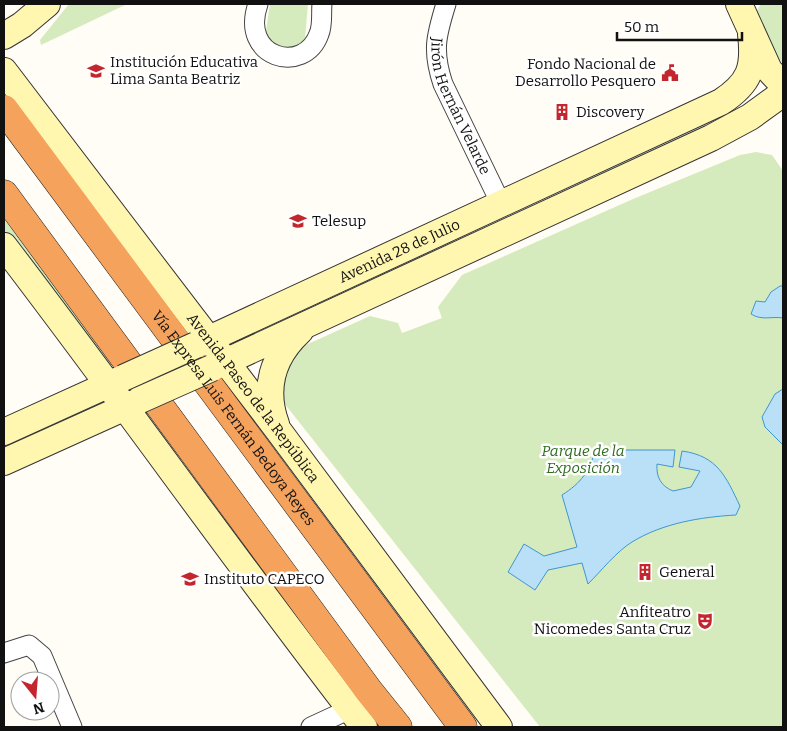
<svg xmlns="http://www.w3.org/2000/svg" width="787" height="731" viewBox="0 0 787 731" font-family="Bitter,serif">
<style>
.green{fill:#d5ebbd}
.water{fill:#b9e0f7;stroke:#3f96cf}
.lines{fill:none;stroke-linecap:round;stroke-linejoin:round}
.street-casing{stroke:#444;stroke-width:21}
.secondary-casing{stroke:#333;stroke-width:28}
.highway-casing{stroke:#222;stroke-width:29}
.street{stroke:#fff;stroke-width:19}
.secondary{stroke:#fff6b0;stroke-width:26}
.highway{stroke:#f5a25d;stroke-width:28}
.secondary-bridge-casing{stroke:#333;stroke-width:28;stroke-linecap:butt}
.secondary-bridge{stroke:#fff6b0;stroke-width:26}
.labels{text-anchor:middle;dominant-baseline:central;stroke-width:5;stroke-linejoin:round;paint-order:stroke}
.poi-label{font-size:15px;fill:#111;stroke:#fff;text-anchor:start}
.street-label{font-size:15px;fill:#111;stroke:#fff}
.park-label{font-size:15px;font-style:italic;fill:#2f6b1f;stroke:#fff}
</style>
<rect width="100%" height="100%" fill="#fffdf5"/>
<g class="green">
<path d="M69,4h56v1l-84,40 -1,-5z"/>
<path d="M270,4h38l-3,34 -5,7 -10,3 -14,-1 -11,-10z"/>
<path d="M761,4h22v59l-8,-7 -19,-44z"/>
<path d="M756,152l16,3 11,16v556h-243l-256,-324 -6,-24 10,-26 82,-37 28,7 4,10 40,-15 -4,-11 24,-32 171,-76 107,-44z"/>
<path d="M4,210l112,152 -12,6 -100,-132z"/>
</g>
<g class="water">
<path d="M780,286h3v32c-11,-2 -21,3 -32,-4l5,-13 9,1 6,-10z"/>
<path d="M783,389v56l-18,-18 -3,-10 13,-23z"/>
<path d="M595,450h80l-2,17 -16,-3c-1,13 4,22 16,27l18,-4 9,-16 -21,-4 3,-16c36,5 44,26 58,55l-4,9c-35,2 -73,8 -104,27 -16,10 -30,28 -44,42l-6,-21 -34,7 -13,20 -27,-18 16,-28 20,12 33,-9 -15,-52c19,-12 28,-24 33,-45z"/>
</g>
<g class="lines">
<g class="street-casing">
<g id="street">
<path d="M258,4c-19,54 46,72 61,30 4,-9 2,-21 3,-30"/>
<path id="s1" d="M446,4c-10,32 -14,47 -3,80l58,120"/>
<path d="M4,653l25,-8 13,11 30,71"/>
<path d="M311,727l39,-18"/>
</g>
</g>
<g class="secondary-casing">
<g id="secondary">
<path d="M739,4l30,66 14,15"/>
<path d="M4,36l18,-11 25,-21"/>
<path id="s2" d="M4,71l274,359 221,297"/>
<path d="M4,246c122,159 237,323 360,481"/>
<path id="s3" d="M196,345l525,-243c29,-19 34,-34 30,-68"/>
<path d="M212,368l499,-230 39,-21 33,-24"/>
<path d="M276,424c-13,-36 -4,-67 24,-93"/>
<path d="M4,432l119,-54"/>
<path d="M4,462l135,-61"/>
</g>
</g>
<g class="highway-casing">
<g id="highway">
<path id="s4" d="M4,109l459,618"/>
<path d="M4,194l365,497 29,36"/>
</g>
</g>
<use href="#street" class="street"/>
<use href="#secondary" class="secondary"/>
<use href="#highway" class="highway"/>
<g class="secondary-bridge-casing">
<g id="secondary-bridge">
<path d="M123,378l73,-33"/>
<path d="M140,400l72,-32"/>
</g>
</g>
<use href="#secondary-bridge" class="secondary-bridge"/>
</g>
<defs>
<g id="school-bare" transform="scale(1.35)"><path d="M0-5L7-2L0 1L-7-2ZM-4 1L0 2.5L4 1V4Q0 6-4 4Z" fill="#c4262e" stroke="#fff" stroke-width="2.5" paint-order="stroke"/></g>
<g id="civic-bare" transform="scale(1.35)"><path d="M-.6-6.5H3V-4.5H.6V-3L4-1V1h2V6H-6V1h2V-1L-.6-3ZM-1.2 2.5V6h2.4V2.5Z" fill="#c4262e" stroke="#fff" stroke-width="2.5" paint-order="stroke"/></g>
<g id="building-bare" transform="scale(1.35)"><path d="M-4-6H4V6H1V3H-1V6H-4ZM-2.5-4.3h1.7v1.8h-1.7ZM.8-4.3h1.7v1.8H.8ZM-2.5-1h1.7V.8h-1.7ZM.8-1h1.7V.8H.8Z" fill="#c4262e" stroke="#fff" stroke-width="2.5" paint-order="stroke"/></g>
<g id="university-bare" transform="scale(1.35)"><path d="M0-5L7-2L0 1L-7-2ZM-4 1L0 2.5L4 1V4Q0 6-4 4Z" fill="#c4262e" stroke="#fff" stroke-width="2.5" paint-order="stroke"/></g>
<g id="theatre-bare" transform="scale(1.35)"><path d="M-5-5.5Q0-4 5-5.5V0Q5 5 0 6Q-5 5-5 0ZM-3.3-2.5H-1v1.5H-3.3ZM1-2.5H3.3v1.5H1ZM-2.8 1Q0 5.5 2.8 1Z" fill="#c4262e" stroke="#fff" stroke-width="2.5" paint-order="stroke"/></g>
</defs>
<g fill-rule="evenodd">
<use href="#school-bare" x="96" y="71"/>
<use href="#civic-bare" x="670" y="73"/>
<use href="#building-bare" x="562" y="112"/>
<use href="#university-bare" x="298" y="221"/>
<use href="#building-bare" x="645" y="572"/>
<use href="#university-bare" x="190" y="579"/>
<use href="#theatre-bare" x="705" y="621"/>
</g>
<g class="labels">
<g class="poi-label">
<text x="110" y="62">Institución Educativa<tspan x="110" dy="17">Lima Santa Beatriz</tspan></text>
<text x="656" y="64" text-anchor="end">Fondo Nacional de<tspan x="656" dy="17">Desarrollo Pesquero</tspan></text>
<text x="576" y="112">Discovery</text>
<text x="312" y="221">Telesup</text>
<text x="659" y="572">General</text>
<text x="204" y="579">Instituto CAPECO</text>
<text x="691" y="612" text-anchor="end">Anfiteatro<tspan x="691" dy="17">Nicomedes Santa Cruz</tspan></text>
</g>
<g class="street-label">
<text stroke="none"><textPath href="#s1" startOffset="108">Jirón Hernán Velarde</textPath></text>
<text stroke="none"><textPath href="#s3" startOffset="224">Avenida 28 de Julio</textPath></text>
<text stroke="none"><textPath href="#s2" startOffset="411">Avenida Paseo de la República</textPath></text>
<text stroke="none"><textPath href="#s4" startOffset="385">Vía Expresa Luis Fernán Bedoya Reyes</textPath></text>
</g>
<g class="park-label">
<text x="583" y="451">Parque de la<tspan x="583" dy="17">Exposición</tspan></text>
</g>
</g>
<rect width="787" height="731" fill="none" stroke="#111111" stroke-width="10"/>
<g transform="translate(35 696) rotate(163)"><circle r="24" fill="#ffffff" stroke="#a0a0a0"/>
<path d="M0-4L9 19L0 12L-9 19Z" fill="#c4262e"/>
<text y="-8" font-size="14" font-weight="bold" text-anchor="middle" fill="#111111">N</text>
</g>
<path d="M617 32v8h125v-8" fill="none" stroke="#111111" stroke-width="2.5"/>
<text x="624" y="32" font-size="15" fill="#111111" stroke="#ffffff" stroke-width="4" paint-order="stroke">50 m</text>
</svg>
